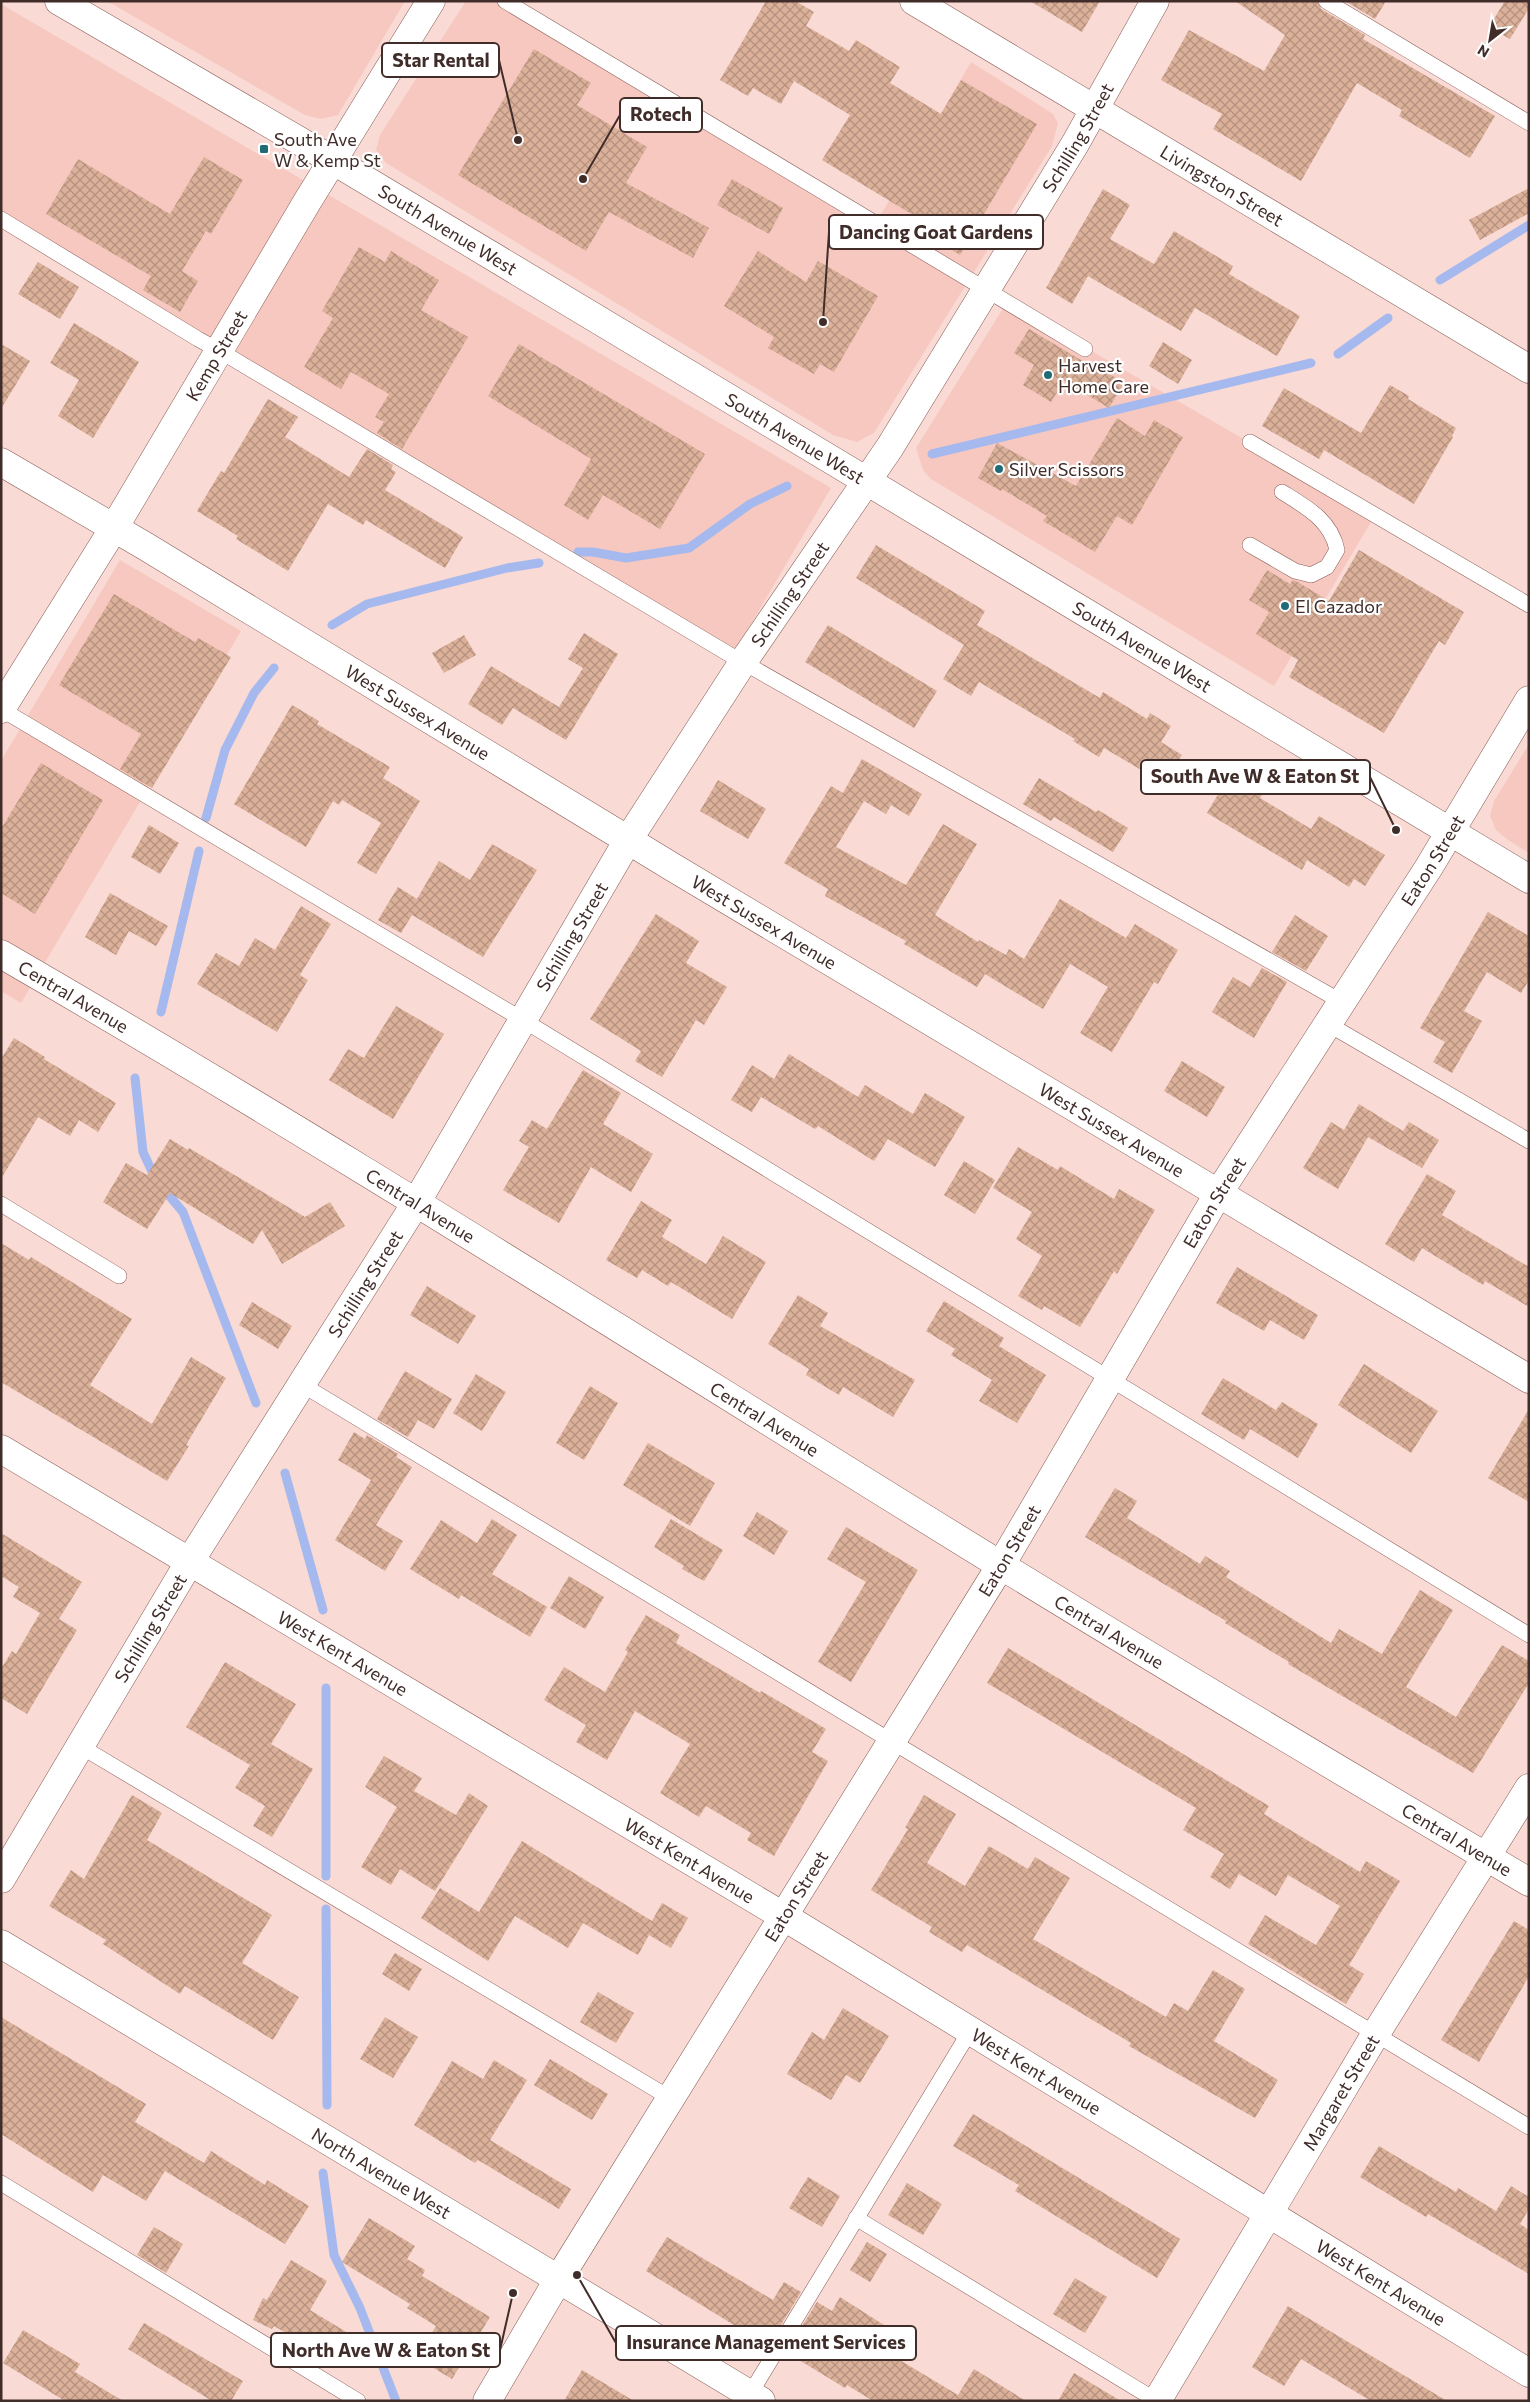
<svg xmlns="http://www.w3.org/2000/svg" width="1530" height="2402" viewBox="0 0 1530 2402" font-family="Commissioner,sans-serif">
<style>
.built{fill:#f7c8c0}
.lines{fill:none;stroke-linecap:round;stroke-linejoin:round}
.stream{stroke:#a6b9ee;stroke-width:9}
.building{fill:url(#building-cross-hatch)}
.lane-casing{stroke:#895d56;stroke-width:16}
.street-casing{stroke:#895d56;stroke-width:29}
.secondary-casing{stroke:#895d56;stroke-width:29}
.lane{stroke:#fff;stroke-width:15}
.street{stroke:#fff;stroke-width:28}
.secondary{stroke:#fff;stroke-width:28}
.poi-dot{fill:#216b76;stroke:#fff;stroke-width:2}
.labels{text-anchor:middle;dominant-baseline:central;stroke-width:4.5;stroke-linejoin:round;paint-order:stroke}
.street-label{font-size:18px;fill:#402d2a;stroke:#fff}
.poi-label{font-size:18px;fill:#402d2a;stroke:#fff;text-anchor:start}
.leader{fill:none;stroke:#402d2a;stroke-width:2}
.callout-dot{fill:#402d2a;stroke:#fff;stroke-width:2}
.callout{fill:#fff;stroke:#402d2a;stroke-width:2}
.callout-label{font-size:19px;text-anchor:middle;font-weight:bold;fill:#402d2a}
</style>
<defs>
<pattern id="building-cross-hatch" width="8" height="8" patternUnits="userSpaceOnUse" patternTransform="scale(1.25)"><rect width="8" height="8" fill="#dcb19a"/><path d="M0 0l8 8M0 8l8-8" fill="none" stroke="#b4907e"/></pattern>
</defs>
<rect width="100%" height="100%" fill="#f9dad4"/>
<g class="built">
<path d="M107,1h298l-67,114 -17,4 -16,-4z"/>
<path d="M466,1h39l371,222 95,-161 82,52 5,9 -6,23 -178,287 -17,9 -24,-7 -447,-272 -10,-13 4,-15z"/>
<path d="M1,4l830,484 -99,168 -731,-446z"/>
<path d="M1007,302l368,213 -101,171 -343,-207 -8,-9 -7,-22z"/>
<path d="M120,560l121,71 -220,372 -20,-12v-230z"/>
<path d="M1529,744v109l-21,-13 -12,-10 -6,-14 4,-15z"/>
</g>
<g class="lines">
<g class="stream">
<path d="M1440,280l89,-55"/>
<path d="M1338,354l50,-36"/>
<path d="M932,454l379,-91"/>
<path d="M578,552h15l33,6 63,-10 61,-44 37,-18"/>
<path d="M332,625l35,-21 140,-36 32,-5"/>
<path d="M206,818l19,-68 29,-57 20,-25"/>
<path d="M161,1012l38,-161"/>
<path d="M135,1078l8,74 13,28 27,32 73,191"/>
<path d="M285,1473l38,137"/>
<path d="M326,1688v188"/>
<path d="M326,1909l1,196"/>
<path d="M323,2173l11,82 26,53 36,93"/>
</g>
</g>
<g class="building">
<path d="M766,1h29l19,11 -8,14 43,25 7,-11 44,27 -10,16 51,31 20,-34 76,44 -77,131 -47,-28 5,-9 -96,-58 28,-45 -56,-34 -13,23 -28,-16 -5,8 -28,-16z"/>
<path d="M1030,1h70l-18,31z"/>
<path d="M1235,1h82l4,8 44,26 -2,4 132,77 -25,42 -71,-42 3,-6 -45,-27 -56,98 -88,-52 9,-15 -61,-34 28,-50 75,41 21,-36z"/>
<path d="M1345,1h41l-11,18z"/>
<path d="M1505,1h24v7l-19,31 -21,-12z"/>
<path d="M534,49l57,34 -14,22 70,42 -21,36 83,45 -16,30 -84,-46 -23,39 -128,-76z"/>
<path d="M204,157l39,23 -32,54 -5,-3 -24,40 16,10 -18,31 -37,-22 8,-14 -105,-62 32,-55 92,55z"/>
<path d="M732,179l51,29 -14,26 -52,-29z"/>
<path d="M1529,188v25l-49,27 -11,-20z"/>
<path d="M1103,189l27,16 -20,34 44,25 20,-33 59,35 -4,8 71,42 -23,40 -82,-48 -14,23 -93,-55 -16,28 -26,-16z"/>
<path d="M359,247l26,15 6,-11 48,29 -18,30 47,27 -66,112 -25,-16 7,-11 -9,-5 14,-23 -38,-22 -10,17 -37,-22 29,-49 -11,-7z"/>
<path d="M758,251l48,31 12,-21 60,35 -44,76 -14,-8 -6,10 -46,-26 6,-11 -50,-31z"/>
<path d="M38,262l41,25 -19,32 -42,-25z"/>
<path d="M74,323l65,39 -46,76 -35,-22 21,-36 -29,-17z"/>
<path d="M1029,329l62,37 1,-3 32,20 -15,25 -45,-27 -13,21 -28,-17 11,-20 -20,-12z"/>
<path d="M1163,342l29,18 -14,24 -29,-18z"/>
<path d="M1,344l29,17 -29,48z"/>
<path d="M519,344l186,110 -45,75 -57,-34 -15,25 -24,-15 27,-46 -103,-63z"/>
<path d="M1390,385l19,11 -1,3 48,29 -4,8 1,1 -39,67 -90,-54 -5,9 -57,-33 22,-38 77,45z"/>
<path d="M268,399l30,18 -13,20 64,40 18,-28 26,16 -2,4 5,3 -11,18 78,47 -18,31 -79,-48 -3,5 -35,-21 -40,67 -52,-32 2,-3 -41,-25 24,-40 3,2z"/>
<path d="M1117,418l28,18 9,-16 29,17 -51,88 -15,-9 -22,36 -52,-31 4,-5 -45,-27 -1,2 -23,-13 19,-35 79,43z"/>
<path d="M876,545l109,66 -8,14 123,73 3,-6 44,27 3,-6 21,13 -10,16 21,13 -17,29 -61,-36 -5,9 -26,-16 2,-2 -96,-57 -8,14 -28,-17 21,-34 -108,-67z"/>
<path d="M1359,550l105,62 -19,33 -6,-4 -55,92 -95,-56 9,-17 -42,-26 13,-22 -20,-12 18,-30 23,14 3,-4 3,1 33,20z"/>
<path d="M114,594l81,48 3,-4 33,19 -79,131 -32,-19 21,-35 -82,-49z"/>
<path d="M828,625l109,66 -23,37 -109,-66z"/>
<path d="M584,633l34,21 -52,86 -53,-32 -11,17 -34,-21 23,-38 68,41 24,-39 -15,-9z"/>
<path d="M464,635l12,20 -32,18 -12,-20z"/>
<path d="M292,705l27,16 -2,3 73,43 -7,11 37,23 -44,73 -19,-11 24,-40 -39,-23 -3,5 -6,-4 -27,46 -72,-43z"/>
<path d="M862,759l60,35 -13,22 -18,-11 -5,9 -22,-13 -28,46 70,38 37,-61 34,20 -42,71 43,27 1,-2 27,15 3,-6 15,10 36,-60 66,39 9,-14 43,26 -20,34 -4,-2 -42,70 -32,-19 28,-46 -38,-23 -27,45 -58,-35 -8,13 -73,-43 2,-3 -81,-45 3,-7 -44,-26 47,-77 12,7z"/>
<path d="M41,763l62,37 -68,114 -34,-21v-64z"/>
<path d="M1233,769l33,20 -6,9 51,31 8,-13 66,39 -20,31 -11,-7 -5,8 -42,-27 -5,10 -95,-57z"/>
<path d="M1039,778l57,34 2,-2 30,18 -15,24 -59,-35 -3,4 -28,-17z"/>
<path d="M718,780l48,29 -18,30 -48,-28z"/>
<path d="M149,825l30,18 -19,31 -29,-17z"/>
<path d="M492,844l45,26 -54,87 -71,-42 -11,18 -23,-13 20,-33 19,12 22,-38 31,19z"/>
<path d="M110,893l58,33 -12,20 -27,-15 -13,24 -31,-18z"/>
<path d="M301,906l30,18 -31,51 8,5 -31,52 -80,-48 19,-31 23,13 16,-28 20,12z"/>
<path d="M1488,912l41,24v44l-8,13 -34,-21 -23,39 18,10 -30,52 -19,-11 12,-20 -25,-14z"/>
<path d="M656,914l43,27 -13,22 41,24 -23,38 -8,-5 -34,57 -27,-16 6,-10 -51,-32z"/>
<path d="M1295,915l33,21 -22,35 -34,-19z"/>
<path d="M1262,968l25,14 -33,56 -42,-26 21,-35 17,10z"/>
<path d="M396,1006l48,28 -51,85 -64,-39 19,-31 16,9z"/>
<path d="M14,1038l31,19 -1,2 72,44 -18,29 -19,-12 -9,16 -32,-19 -37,62v-120z"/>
<path d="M789,1054l69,43 7,-12 48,29 12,-21 40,24 -30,50 -47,-28 -14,22 -56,-35 -3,3 -54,-32 -9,15 -21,-12 21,-35 22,14z"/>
<path d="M1182,1061l43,26 -18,30 -43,-26z"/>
<path d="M583,1070l38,23 -18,31 50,30 -22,38 -40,-25 -32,56 -56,-33 26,-43 -10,-6 13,-21 15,9z"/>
<path d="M1359,1104l44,27 6,-9 30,18 -17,28 -54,-31 -30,52 -35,-21 28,-46 13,8z"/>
<path d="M170,1139l18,11 1,-2 116,69 25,-15 15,24 -63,38 -20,-34 -9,14 -83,-51 -23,36 -44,-27 23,-39 21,12z"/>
<path d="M1018,1147l40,23 2,-4 54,33 5,-10 36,21 -38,64 -3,-3 -34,56 -36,-21 -2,4 -24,-14 24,-40 -26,-17 16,-27 -39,-24z"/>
<path d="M964,1161l31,19 -20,34 -31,-19z"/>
<path d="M1427,1174l29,17 -14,24 87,52v40l-44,-26 -2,4 -61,-37 -8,14 -29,-18z"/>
<path d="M641,1201l31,19 -10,17 44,27 17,-28 43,26 -34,57 -61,-37 -3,4 -26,-16 -5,8 -31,-18z"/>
<path d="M1,1243l28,17 2,-3 101,62 -42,66 62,39 39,-67 35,21 -40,67 3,1 -22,35 -166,-99z"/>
<path d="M1237,1267l81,48 -14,25 -34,-20 -6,11 -48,-28z"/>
<path d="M427,1286l49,30 -18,28 -48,-29z"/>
<path d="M798,1295l30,18 -8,13 95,54 -22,37 -50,-30 -4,8 -33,-20 3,-6 -41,-25z"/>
<path d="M944,1301l60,37 -5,8 47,29 -29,48 -38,-22 13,-21 -41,-25 4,-6 -29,-18z"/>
<path d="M252,1302l40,24 -14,23 -39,-24z"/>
<path d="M1364,1364l74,47 -27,42 -73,-48z"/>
<path d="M405,1371l47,28 -18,30 -16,-9 -10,17 -31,-18z"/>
<path d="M476,1374l30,18 -24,39 -29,-18z"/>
<path d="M1223,1378l53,32 6,-8 36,22 -20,34 -48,-29 -6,11 -43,-26z"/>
<path d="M590,1386l28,17 -34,57 -28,-17z"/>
<path d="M1529,1409v93l-41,-24z"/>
<path d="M354,1432l11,7 2,-4 31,19 -2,3 16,10 -36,58 27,16 -18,30 -50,-31 36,-60 -33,-20z"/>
<path d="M648,1443l67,40 -25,43 -67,-41z"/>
<path d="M1115,1488l22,13 -10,17 73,46 5,-8 25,15 -4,6 105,66 8,-14 43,25 38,-64 33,20 -47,77 50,30 46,-72 27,16v22l-56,90 -185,-109 1,-2 -64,-39 1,-2 -141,-84z"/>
<path d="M757,1512l31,19 -14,24 -31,-19z"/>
<path d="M492,1519l25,16 -25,39 55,33 -17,30 -69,-42 -2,4 -49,-30 31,-49 36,23z"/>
<path d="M671,1519l52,31 -19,31 -22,-12 2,-3 -30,-19z"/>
<path d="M846,1527l72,43 -67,112 -33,-20 48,-80 -39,-23z"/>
<path d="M1,1533l81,49 -23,37 18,11 -50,84 -26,-16v-29l11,-18 4,3 24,-41 -27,-16 6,-10 -18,-11z"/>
<path d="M569,1576l35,21 -19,32 -35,-21z"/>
<path d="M646,1615l34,20 -4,8 84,50 1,-2 65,38 -14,23 16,9 -54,95 -27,-16 4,-7 -45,-27 -7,11 -39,-24 30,-49 -55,-33 -28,49 -31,-18 10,-17 -42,-25 20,-33 41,25 23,-40 -3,-2z"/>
<path d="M1008,1648l261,158 -5,8 96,58 6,-11 34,20 -51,84 15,9 -18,30 -98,-60 17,-29 51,30 24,-39 -52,-31 -12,21 -37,-22 -9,15 -20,-12 14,-23 -41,-24 13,-22 -209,-125z"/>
<path d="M225,1662l71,42 -25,40 42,25 -41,68 -19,-11 12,-20 -30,-18 15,-23 -64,-38z"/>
<path d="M384,1756l38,22 -8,13 42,24 13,-22 19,13 -53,85 -35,-22 -9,16 -30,-18 36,-60 -32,-20z"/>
<path d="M132,1795l30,18 -15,27 125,75 -30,48 57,34 -26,43 -88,-54 -5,8 -77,-50 3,-4 -57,-34 22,-36 13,9z"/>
<path d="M924,1795l32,19 -29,49 38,23 24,-40 39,23 7,-12 35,21 -37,61 133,78 8,-14 14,8 25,-41 32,19 -31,52 64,39 -23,38 -126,-72 2,-3 -164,-98 -5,7 -33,-20 3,-5 -61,-37 37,-61 -3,-1z"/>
<path d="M522,1841l130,80 10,-18 26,15 -17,30 -22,-13 -11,20 -55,-32 -15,25 -53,-32 -27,45 -67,-43 19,-30 39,24z"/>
<path d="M1514,1921l15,9v46l-50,86 -38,-22z"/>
<path d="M395,1953l27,16 -13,22 -27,-17z"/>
<path d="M598,1992l36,21 -18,30 -36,-21z"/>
<path d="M843,2008l46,28 -29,47 -14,-8 -15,25 -44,-26 25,-42 12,8z"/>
<path d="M1,2017l145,87 -11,18 69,41 7,-12 54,34 2,-5 42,26 -24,38 -120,-73 -19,30 -43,-26 -10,17 -92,-58z"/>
<path d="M385,2017l33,20 -25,41 -33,-19z"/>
<path d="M550,2059l58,35 -16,26 -58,-35z"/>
<path d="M494,2060l33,20 -37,60 81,49 -12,20 -81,-49 -3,3 -61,-38 38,-64 31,18z"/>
<path d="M973,2114l207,125 -23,39 -142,-87 4,-6 -66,-39z"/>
<path d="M1379,2146l77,46 2,-4 38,23 15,-25 18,11v12l-9,15 9,6v44l-101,-60 -2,3 -66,-40z"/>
<path d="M808,2177l32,19 -18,31 -33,-19z"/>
<path d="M907,2183l35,21 -19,31 -35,-20z"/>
<path d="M369,2218l46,28 -8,13 18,11 -3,6 68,41 -38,62 -35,-21 19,-32 -29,-18 3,-4 -68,-42z"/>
<path d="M154,2227l29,17 -17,29 -29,-18z"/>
<path d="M667,2237l106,63 11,-18 17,10 -33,54 -122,-75z"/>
<path d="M867,2242l20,12 -17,28 -20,-12z"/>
<path d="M291,2260l36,21 -17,29 38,23 -16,27 -58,-34 -2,3 -19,-9 10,-22 4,2z"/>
<path d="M1075,2278l32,19 -22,36 -32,-19z"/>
<path d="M840,2297l44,28 -11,19 85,51 16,-26 52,32h-153l-26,-16 -2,3 -59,-36 31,-50 15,9z"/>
<path d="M1288,2306l102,61 57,34h-76l-70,-42 -17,27 -32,-19z"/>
<path d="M144,2323l99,58 -12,20h-19l-84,-52z"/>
<path d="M23,2330l57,34 -5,8 48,29h-58l-62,-38z"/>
<path d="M582,2370l52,31h-70z"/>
<path d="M1074,2373l47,28h-63z"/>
</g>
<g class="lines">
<g class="lane-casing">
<g id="lane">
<path d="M505,1l580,348"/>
<path d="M1326,1l203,122"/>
<path d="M1,219l197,120 22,12 512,305 610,346"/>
<path d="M1250,442l279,163"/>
<path d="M1250,545l45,26 16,4 16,-8 10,-17c-6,-30 -31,-43 -55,-58"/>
<path d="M1,709l522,311 1006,615"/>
<path d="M1328,1024l201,117"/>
<path d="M1,1204l118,72"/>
<path d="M301,1384l1228,743"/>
<path d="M80,1746l590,352"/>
<path d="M1,2183l357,218"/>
<path d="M856,2218l301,183"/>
<path d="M750,2394l220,-363"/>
</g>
</g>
<g class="street-casing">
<g id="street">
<path id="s1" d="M914,1l615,368"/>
<path id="s2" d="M1,462l144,84 529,322 855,511"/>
<path id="s3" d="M1,709l113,-181 193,-326 124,-201"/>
<path id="s4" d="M1,954c337,195 665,405 996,609 176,108 354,214 532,319"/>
<path id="s5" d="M1,1449l782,467 746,457"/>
<path id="s6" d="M1,1879l189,-318 226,-358 212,-363 115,-178 147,-215 185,-303 80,-143"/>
<path id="s7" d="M1,1944l760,457"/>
<path id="s8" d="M487,2401l71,-121 443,-715 217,-371 211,-327 100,-167"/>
<path id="s9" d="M1157,2401l218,-366 154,-247"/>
</g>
</g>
<g class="secondary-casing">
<g id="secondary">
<path id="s10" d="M59,1l275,160 1195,718"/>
</g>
</g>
<use href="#lane" class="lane"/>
<use href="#street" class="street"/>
<use href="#secondary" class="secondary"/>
</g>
<g class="poi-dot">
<rect x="259" y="144" width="10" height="10" rx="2.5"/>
<circle cx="1048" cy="375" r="5"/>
<circle cx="999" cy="469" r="5"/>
<circle cx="1285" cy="606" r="5"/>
</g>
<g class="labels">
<g class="street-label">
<text stroke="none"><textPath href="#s6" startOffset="2048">Schilling Street</textPath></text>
<text stroke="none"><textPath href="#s1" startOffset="359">Livingston Street</textPath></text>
<text stroke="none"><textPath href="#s10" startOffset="451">South Avenue West</textPath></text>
<text stroke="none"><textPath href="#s3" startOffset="414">Kemp Street</textPath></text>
<text stroke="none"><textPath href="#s10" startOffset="856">South Avenue West</textPath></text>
<text stroke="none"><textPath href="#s6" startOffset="1508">Schilling Street</textPath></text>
<text stroke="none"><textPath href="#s10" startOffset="1261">South Avenue West</textPath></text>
<text stroke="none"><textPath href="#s2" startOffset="486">West Sussex Avenue</textPath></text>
<text stroke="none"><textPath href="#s8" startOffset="1808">Eaton Street</textPath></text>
<text stroke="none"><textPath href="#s2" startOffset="891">West Sussex Avenue</textPath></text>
<text stroke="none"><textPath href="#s6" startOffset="1102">Schilling Street</textPath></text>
<text stroke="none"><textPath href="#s4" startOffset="84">Central Avenue</textPath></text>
<text stroke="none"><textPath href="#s2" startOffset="1296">West Sussex Avenue</textPath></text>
<text stroke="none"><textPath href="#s8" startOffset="1402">Eaton Street</textPath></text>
<text stroke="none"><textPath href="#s4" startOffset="489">Central Avenue</textPath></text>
<text stroke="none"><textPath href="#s6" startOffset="698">Schilling Street</textPath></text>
<text stroke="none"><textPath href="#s4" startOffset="894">Central Avenue</textPath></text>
<text stroke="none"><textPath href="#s8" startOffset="998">Eaton Street</textPath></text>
<text stroke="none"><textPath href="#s6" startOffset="292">Schilling Street</textPath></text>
<text stroke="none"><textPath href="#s4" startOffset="1299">Central Avenue</textPath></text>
<text stroke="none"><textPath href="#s5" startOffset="398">West Kent Avenue</textPath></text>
<text stroke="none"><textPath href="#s4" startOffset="1704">Central Avenue</textPath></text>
<text stroke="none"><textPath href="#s5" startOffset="802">West Kent Avenue</textPath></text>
<text stroke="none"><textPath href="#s8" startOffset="592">Eaton Street</textPath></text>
<text stroke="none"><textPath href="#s5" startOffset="1208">West Kent Avenue</textPath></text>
<text stroke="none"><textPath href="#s9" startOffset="359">Margaret Street</textPath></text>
<text stroke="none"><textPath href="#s7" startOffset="444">North Avenue West</textPath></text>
<text stroke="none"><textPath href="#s5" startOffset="1612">West Kent Avenue</textPath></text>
</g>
<g class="poi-label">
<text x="274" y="139">South Ave<tspan x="274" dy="21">W &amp; Kemp St</tspan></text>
<text x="1058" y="365">Harvest<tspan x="1058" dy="21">Home Care</tspan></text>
<text x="1009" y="469">Silver Scissors</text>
<text x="1295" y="606">El Cazador</text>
</g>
</g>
<path class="leader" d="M518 140L499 60M583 179L620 115M823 322L829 232M1396 830L1370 777M577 2275L616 2343M513 2293L500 2350"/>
<g class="callout-dot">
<circle cx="518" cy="140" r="5"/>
<circle cx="583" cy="179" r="5"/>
<circle cx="823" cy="322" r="5"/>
<circle cx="1396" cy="830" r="5"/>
<circle cx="577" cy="2275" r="5"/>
<circle cx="513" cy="2293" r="5"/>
</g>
<g class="callout">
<rect x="382" y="43" width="117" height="34" rx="5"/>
<rect x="620" y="98" width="82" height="34" rx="5"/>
<rect x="829" y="215" width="214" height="34" rx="5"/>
<rect x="1141" y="760" width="229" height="34" rx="5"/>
<rect x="616" y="2326" width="300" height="34" rx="5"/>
<rect x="271" y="2333" width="229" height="34" rx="5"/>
</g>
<g class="callout-label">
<text x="441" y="67">Star Rental</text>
<text x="661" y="121">Rotech</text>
<text x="936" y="239">Dancing Goat Gardens</text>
<text x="1255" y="783">South Ave W &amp; Eaton St</text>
<text x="766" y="2349">Insurance Management Services</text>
<text x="386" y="2357">North Ave W &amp; Eaton St</text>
</g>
<rect width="1530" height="2402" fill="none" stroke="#402d2a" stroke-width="5"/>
<g transform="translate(1490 40) rotate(211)" stroke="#ffffff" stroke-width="4" paint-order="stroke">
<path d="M0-4L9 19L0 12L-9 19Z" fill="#402d2a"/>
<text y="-8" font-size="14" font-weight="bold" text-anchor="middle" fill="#402d2a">N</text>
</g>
</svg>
